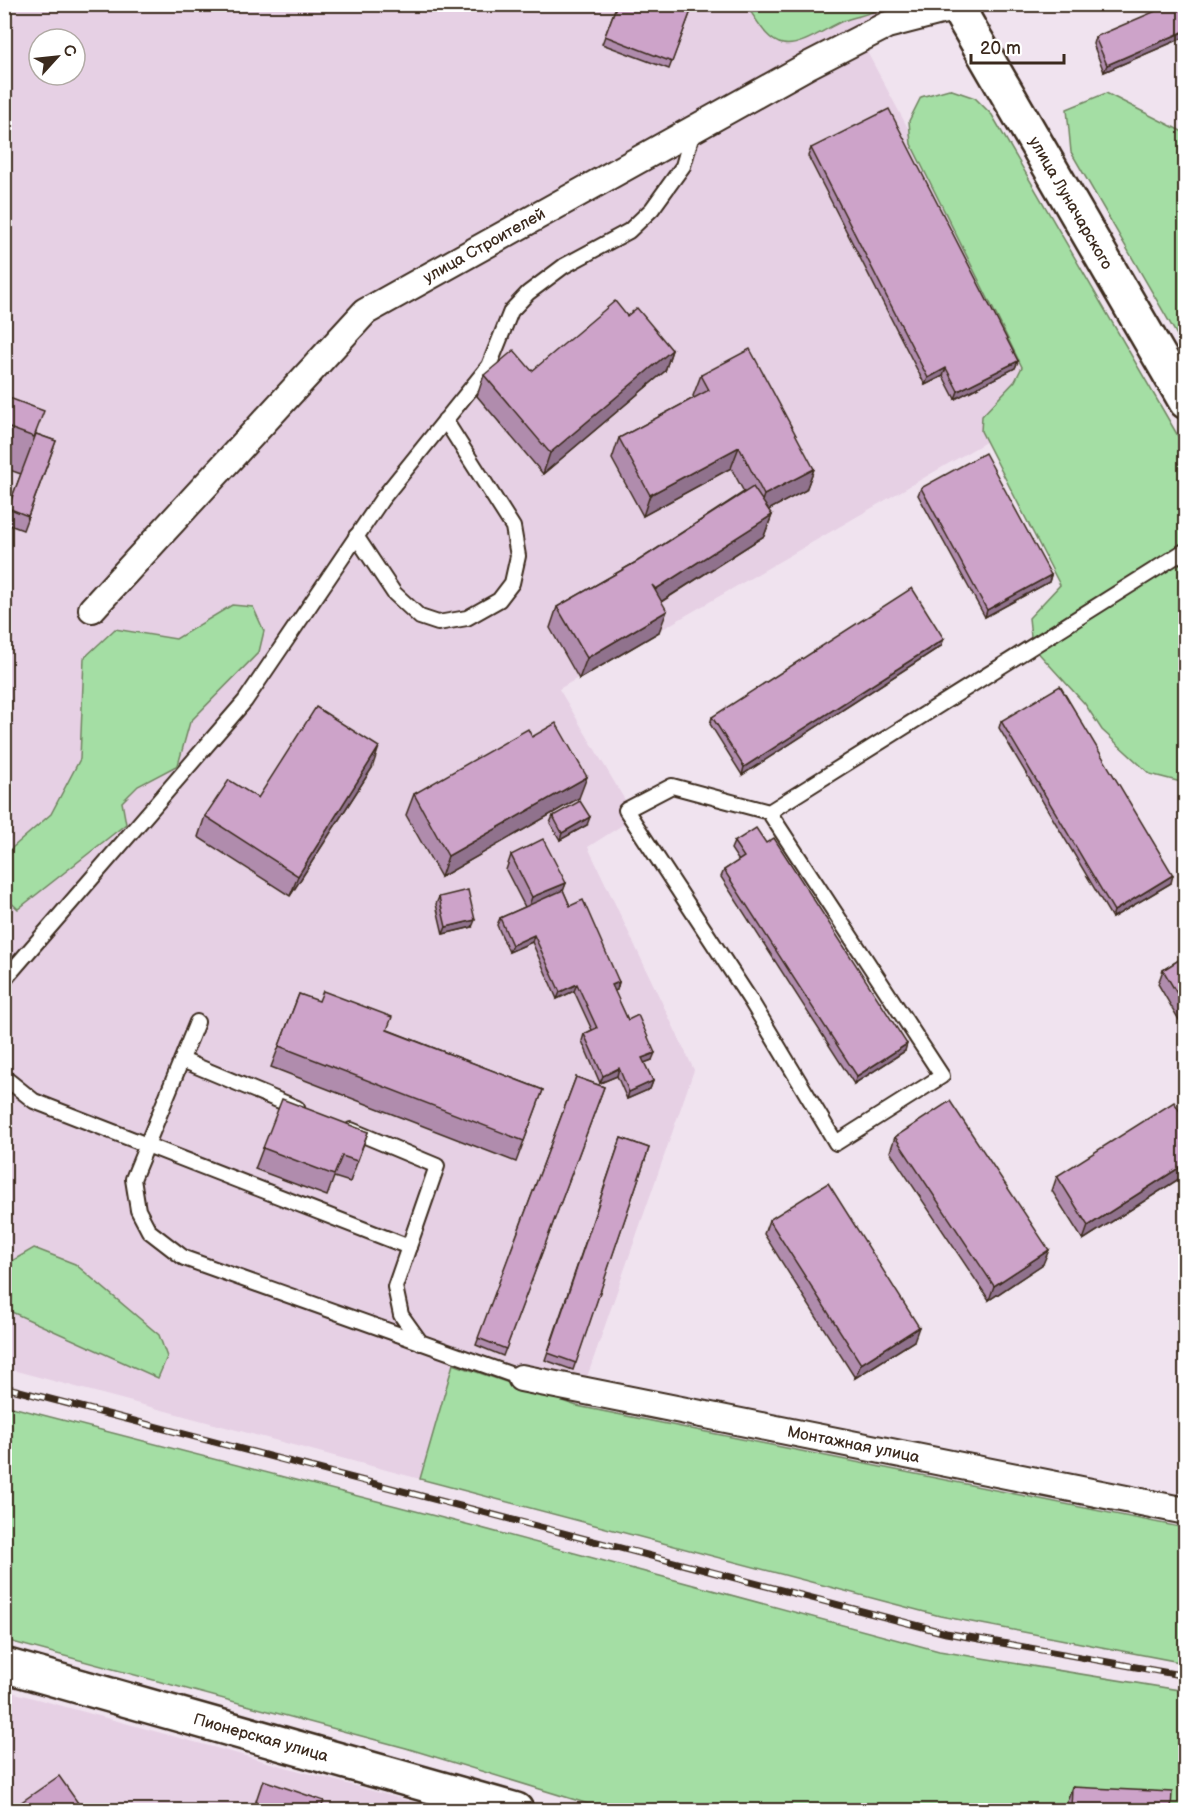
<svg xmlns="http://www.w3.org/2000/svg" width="1190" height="1815" viewBox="0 0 1190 1815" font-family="'Balsamiq Sans',sans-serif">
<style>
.built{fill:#e6d0e4;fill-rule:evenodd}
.green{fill:#a4dea4;stroke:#708461;stroke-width:1.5}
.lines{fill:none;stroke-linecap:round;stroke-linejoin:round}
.lane-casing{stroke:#3b2a1e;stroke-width:18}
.street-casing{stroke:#3b2a1e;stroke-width:30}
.secondary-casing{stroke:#3b2a1e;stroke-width:38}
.lane{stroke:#fff;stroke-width:14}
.street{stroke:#fff;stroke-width:26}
.secondary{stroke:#fff;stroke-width:33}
.rail-casing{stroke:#3b2a1e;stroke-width:7}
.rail{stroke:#fff;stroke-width:4.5;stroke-dasharray:14;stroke-linecap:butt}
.wall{fill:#b08cad;stroke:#3b2a1e;stroke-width:1.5}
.shaded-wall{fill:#90728d;stroke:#3b2a1e;stroke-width:1.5}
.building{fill:#cda3c9;stroke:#3b2a1e;stroke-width:1.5}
.labels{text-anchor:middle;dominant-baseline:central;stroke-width:6;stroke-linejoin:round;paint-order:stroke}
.street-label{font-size:16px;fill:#3b2a1e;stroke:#fff}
</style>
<rect width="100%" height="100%" fill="#f0e3ef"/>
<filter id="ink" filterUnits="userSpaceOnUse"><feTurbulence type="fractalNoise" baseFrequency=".0167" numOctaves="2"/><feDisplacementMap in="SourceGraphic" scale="12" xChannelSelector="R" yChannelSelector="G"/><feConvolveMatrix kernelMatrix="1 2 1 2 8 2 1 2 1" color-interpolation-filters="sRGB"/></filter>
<g filter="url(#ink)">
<g class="built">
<path d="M20,4l933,1 -87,45 189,352 -496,287 76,128 -47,30 106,223 -117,336 -124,-41 -33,114 -415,-111 -1,-1331zM39,39h36v36h-36z"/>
<path d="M4,1690l216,59 222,61h-437z"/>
</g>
<g class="green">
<path d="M746,5h140c-14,10 -27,10 -43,16 -16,6 -42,27 -60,23 -17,-3 -27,-26 -37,-39z"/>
<path d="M949,89l26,9 17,17 193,333v335l-35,-9 -48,-44 -17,-26 -53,-58 -3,-28 31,-33 -79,-154 1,-15 33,-35 7,-14 -111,-223 -2,-23 12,-24z"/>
<path d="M1106,93l79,40v216l-114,-197 -4,-43z"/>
<path d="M232,605l21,2 11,24 -5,21 -69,70 -12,43 -40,21 -16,16 4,22 -108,85 -13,-12v-43l46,-40 29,-55 4,-101 31,-29 61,10z"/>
<path d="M34,1248l41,16 84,71 8,22 -9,21 -153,-69v-44z"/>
<path d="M453,1364l124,42 608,122v135l-245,-47 -520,-137z"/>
<path d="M4,1405l466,120 469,126 246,40v119h-577l-202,-62 -401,-108z"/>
</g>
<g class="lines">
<g class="lane-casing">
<g id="lane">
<path d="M356,536l38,57 26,24 18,6 29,-5 32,-18 13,-17 6,-27 -5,-29 -68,-107"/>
<path d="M769,812l173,264 -106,67 -85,-142 -125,-191 46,-24 97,26 417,-262"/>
<path d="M4,980l241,-279 137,-202 107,-133 22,-55 17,-18 36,-27 65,-35 23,-22 31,-43 10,-35"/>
<path d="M197,1022l-64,157 5,31 11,21 35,27 337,120"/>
<path d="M182,1060l115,48"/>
<path d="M4,1077l30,24 375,146"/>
<path d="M351,1130l86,36 -42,121 6,28 20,28"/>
</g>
</g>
<g class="street-casing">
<g id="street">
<path id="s1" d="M92,609l273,-297 444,-247 78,-40 70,-18 -2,-3"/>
<path id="s2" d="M521,1378l665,133"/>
</g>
</g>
<g class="secondary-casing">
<g id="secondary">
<path id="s3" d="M966,4l-9,3 229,395"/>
<path id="s4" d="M4,1665l512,145"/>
</g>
</g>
<use href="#lane" class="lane"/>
<use href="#street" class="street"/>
<use href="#secondary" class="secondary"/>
<g class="rail-casing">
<g id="rail">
<path d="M4,5l1,-1"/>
<path d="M4,1387l942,246 240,43"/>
</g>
</g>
<use href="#rail" class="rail"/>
</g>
<g class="wall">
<path d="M617,4l75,4 -23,61 -67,-25z"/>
<path d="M1185,4v33l-81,35 -11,-28 2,-7z"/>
<path d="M811,148l207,213 -3,7 -60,31 -12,-23 -18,9 -117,-229z"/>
<path d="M627,316l45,34 -7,21 -122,103 -66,-78 7,-21 48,-4z"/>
<path d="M701,375l113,94 -8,21 -38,20 4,5 -8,21 -103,66 -2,30 -80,47 -29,-51 7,-21 81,-46 106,-69 -13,-24 -88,48 -31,-57 7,-21 75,-40 -1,-2z"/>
<path d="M4,396l32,38 20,7 -33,89 -19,-7v-5l17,-44 -17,-6z"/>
<path d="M921,488l130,87 -2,7 -64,35 -67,-122z"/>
<path d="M941,646l-199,129 -32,-51 2,-7z"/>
<path d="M1001,721l170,162 -59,35 -113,-190z"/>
<path d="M532,737l47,61 -138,79 -35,-62 8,-21z"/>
<path d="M372,768l-82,128 -92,-59 7,-21 53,-18z"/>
<path d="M553,816l34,9 -27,15 -10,-17z"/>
<path d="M734,842l171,209 -51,33 -133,-207 3,-7 15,-9 -8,-12z"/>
<path d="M511,855l55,28 -3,7 7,16 49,76 -2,8 -3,1 14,29 24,40 -8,3 9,18 -3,8 -23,10 -10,-23 -17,7 -18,-42 2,-7 8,-4 -18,-39 -17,8 -25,-57 -23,10 -12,-27 3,-7 25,-11 -19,-37z"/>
<path d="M439,897l33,30 -29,7 -7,-30z"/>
<path d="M1185,956v74l-27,-46 5,-14z"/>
<path d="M299,994l89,36 155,60 -27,72 -245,-95z"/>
<path d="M576,1077l28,10 -101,269 -27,-11z"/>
<path d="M1185,1119v56l-102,65 -31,-49 5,-15z"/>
<path d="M368,1132l-18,50 -16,-5 -7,19 -72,-27 8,-21z"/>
<path d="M895,1137l148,127 -54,36 -99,-148z"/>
<path d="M621,1138l28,10 -76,222 -28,-10z"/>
<path d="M769,1220l145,121 -59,37 -91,-144z"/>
<path d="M1072,1787l99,23h-104v-9z"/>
</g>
<g class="shaded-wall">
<path d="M1185,31v6l-81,35 3,-7z"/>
<path d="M672,350l-7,21 -122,103 7,-21z"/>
<path d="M1018,361l-3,7 -60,31 3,-8z"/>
<path d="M946,368l-3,8 -18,9 3,-7z"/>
<path d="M739,447l-8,21 -88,48 7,-21z"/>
<path d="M814,469l-8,21 -49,26 7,-21z"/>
<path d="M772,515l-8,21 -116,74 8,-21z"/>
<path d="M1051,575l-2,7 -64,35 2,-7z"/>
<path d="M667,611l-8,21 -80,47 8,-21z"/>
<path d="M944,639l-3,7 -199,129 2,-8z"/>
<path d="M379,747l-7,21 -82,128 8,-20z"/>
<path d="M587,777l-8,21 -138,79 7,-21z"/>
<path d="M590,817l-3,8 -27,15 2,-7z"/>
<path d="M1173,875l-2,8 -59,35 2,-7z"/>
<path d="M566,883l-5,14 -34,14 5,-14z"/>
<path d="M475,920l-3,7 -29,7 3,-7z"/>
<path d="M534,935l-2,7 -23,10 3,-7z"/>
<path d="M619,982l-2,8 -8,3 3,-8z"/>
<path d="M577,984l-3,7 -17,8 3,-7z"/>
<path d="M907,1044l-2,7 -51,33 3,-8z"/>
<path d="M655,1053l-3,7 -13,5 3,-7z"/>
<path d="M619,1068l-2,8 -17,7 3,-7z"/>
<path d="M653,1081l-3,8 -23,10 2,-7z"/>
<path d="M1185,1164v11l-102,65 5,-14z"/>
<path d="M1049,1250l-6,14 -54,36 5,-14z"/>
<path d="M919,1327l-5,14 -59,37 6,-14z"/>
</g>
<g class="building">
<path d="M617,4h66l9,4 -20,54 -67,-26z"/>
<path d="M1172,4h13v27l-78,34 -12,-28z"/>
<path d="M889,109l129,252 -60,30 -12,-23 -18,10 -117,-230z"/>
<path d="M615,301l12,15 10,-8 35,42 -122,103 -66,-78 30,-25 18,21z"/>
<path d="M750,349l64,120 -50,26 -25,-48 -89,48 -31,-57 90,-48 -8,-15z"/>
<path d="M4,396l40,15 -10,26 -30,-11z"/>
<path d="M36,434l20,7 -28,75 -20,-8z"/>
<path d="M985,453l66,122 -64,35 -66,-122z"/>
<path d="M753,487l19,28 -116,74 -4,-4 15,26 -80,47 -30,-51 81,-46z"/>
<path d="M912,588l32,51 -200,128 -32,-50z"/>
<path d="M1060,686l113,189 -59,36 -113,-190z"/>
<path d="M316,707l63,40 -81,129 -93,-60 24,-36 29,18z"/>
<path d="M556,723l31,54 -139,79 -34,-62 114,-65 4,8z"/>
<path d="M580,801l10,16 -28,16 -9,-17z"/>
<path d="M756,828l10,15 8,-5 133,206 -50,32 -133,-206 20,-13 -10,-15z"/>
<path d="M543,839l23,44 -34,14 -21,-42z"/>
<path d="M468,890l7,30 -29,7 -7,-30z"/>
<path d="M563,890l7,16 13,-6 36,82 -7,3 16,35 10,-5 17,38 -13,5 11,23 -24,11 -10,-24 -16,8 -19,-42 13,-6 -20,-44 -17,8 -26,-57 -22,10 -12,-27z"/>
<path d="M1185,956v51l-22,-37z"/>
<path d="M323,991l69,26 -5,13 156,60 -19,51 -245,-95 20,-52 20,7z"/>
<path d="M576,1077l28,10 -98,262 -28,-11z"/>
<path d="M282,1099l86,33 -11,29 -15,-5 -8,19 -71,-27z"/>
<path d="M950,1101l99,149 -55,36 -99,-149z"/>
<path d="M1174,1102l11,17v45l-97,62 -31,-50z"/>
<path d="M621,1138l28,10 -73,215 -28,-10z"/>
<path d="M828,1183l91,144 -58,37 -92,-144z"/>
<path d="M59,1776l24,34h-73z"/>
<path d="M263,1780l61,21 -4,9h-67z"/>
<path d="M1072,1787l100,5 -1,18h-100z"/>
<path d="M360,1807l11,3h-13z"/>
</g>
</g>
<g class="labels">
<g class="street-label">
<text stroke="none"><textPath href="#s3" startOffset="236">улица Луначарского</textPath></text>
<text stroke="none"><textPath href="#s1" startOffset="540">улица Строителей</textPath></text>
<text stroke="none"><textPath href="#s2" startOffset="339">Монтажная улица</textPath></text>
<text stroke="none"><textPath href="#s4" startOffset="267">Пионерская улица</textPath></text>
</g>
</g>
<rect width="1190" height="1815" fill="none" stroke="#fff" stroke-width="24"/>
<rect x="12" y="12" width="1166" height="1791" fill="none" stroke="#3b2a1e" stroke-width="2" filter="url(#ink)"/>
<g transform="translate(57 57) rotate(63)"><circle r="28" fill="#ffffff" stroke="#b1aaa5" stroke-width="1.5"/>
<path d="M0-4.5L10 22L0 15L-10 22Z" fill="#3b2a1e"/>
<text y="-9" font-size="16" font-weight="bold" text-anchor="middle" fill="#3b2a1e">С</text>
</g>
<path d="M971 54v9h93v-9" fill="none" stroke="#3b2a1e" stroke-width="3"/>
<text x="980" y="54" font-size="18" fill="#3b2a1e" stroke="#ffffff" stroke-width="4.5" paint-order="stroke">20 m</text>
</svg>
